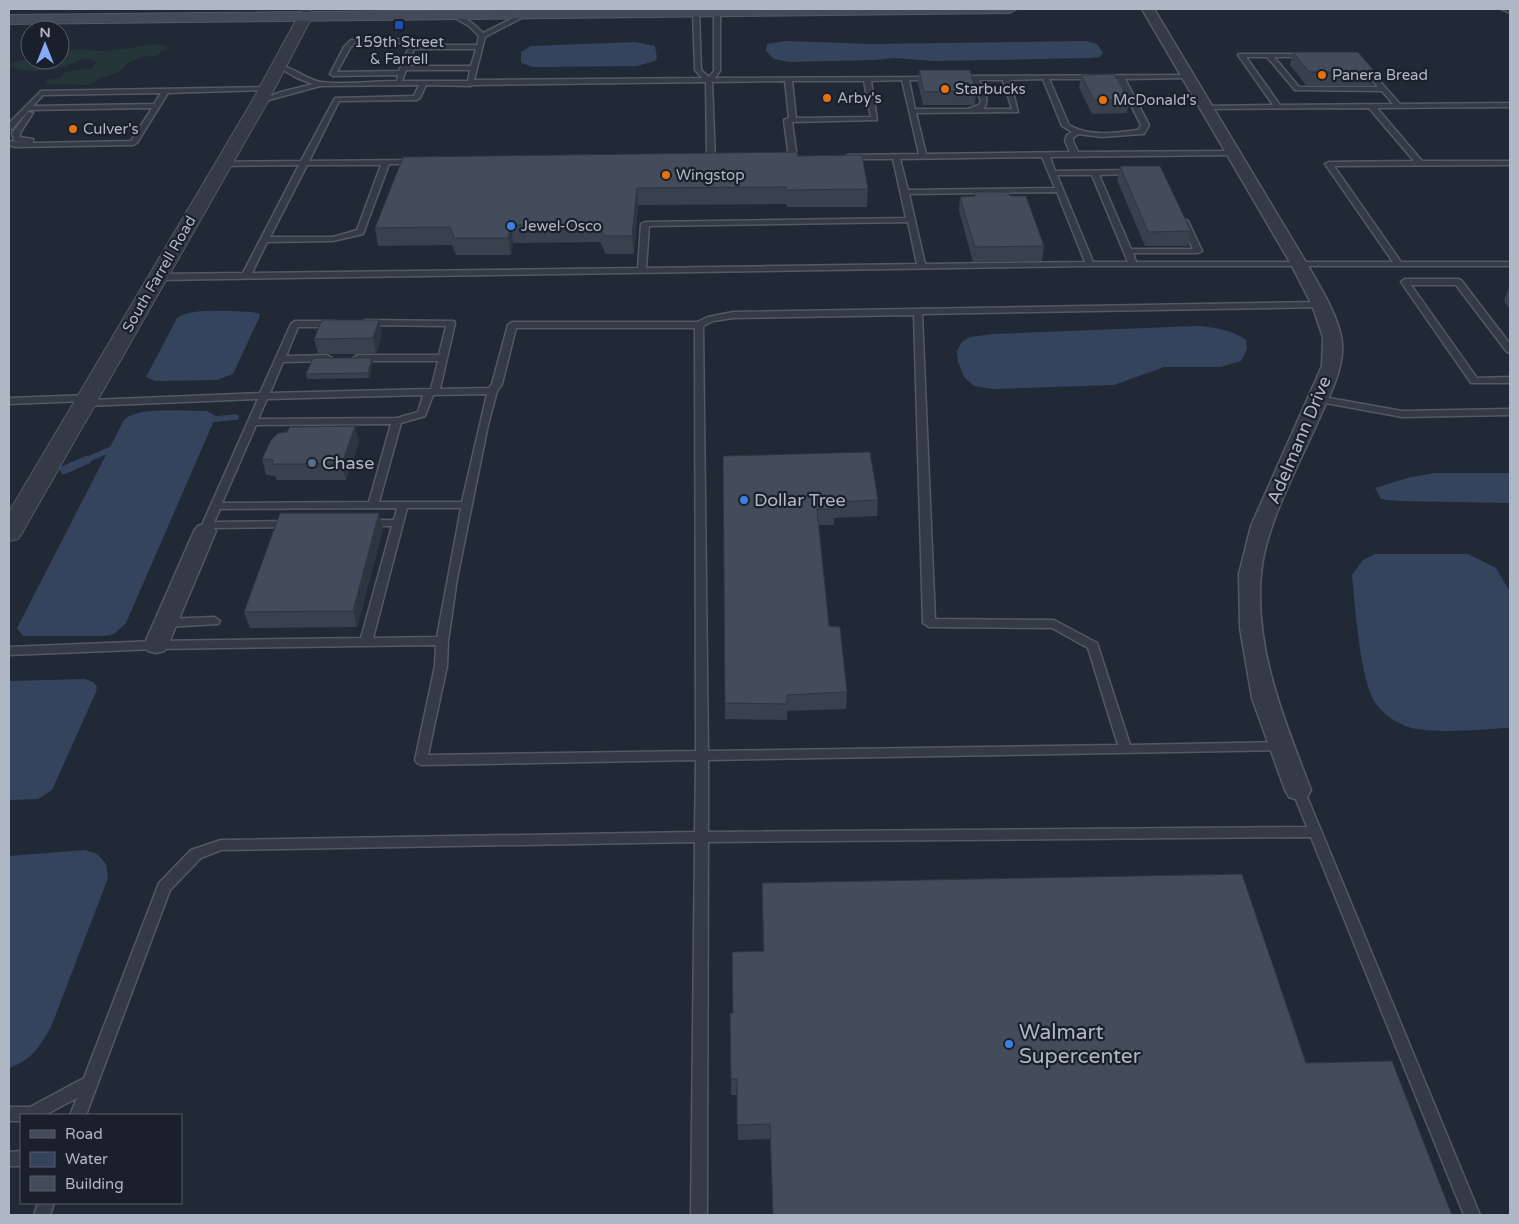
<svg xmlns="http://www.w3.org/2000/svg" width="1519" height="1224" viewBox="0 0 1519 1224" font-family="'Varela Round',sans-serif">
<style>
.green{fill:#243638}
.water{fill:#35445d}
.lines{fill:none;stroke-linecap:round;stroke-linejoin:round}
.stream-far1{stroke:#35445d;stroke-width:5.5}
.stream{stroke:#35445d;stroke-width:8}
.service-casing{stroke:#525965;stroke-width:3}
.minor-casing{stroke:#525965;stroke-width:3}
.tertiary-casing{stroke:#525965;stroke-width:2}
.secondary-casing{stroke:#525965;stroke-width:2}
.service{fill:#343b47;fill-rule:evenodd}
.minor{fill:#343b47;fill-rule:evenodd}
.tertiary{fill:#343b47;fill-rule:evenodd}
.secondary{fill:#434a5a;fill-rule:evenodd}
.wall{fill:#39414e}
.shaded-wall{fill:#2e3540}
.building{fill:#424c5b;stroke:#2e3540}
.transit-dot{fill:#1a4fb4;stroke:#1a202b;stroke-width:2}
.food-dot{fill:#e8710a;stroke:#1a202b;stroke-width:2}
.shop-dot{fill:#3f7fe0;stroke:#1a202b;stroke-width:2}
.service-dot{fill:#5c6f8a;stroke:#1a202b;stroke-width:2}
.labels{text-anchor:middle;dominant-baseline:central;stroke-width:4.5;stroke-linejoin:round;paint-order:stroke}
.far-poi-label{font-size:15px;fill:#afb6c4;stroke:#1a202b;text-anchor:start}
.far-street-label{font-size:15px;fill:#afb6c4;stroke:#1a202b}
.street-label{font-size:18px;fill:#afb6c4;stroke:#1a202b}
.poi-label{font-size:18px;fill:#afb6c4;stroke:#1a202b;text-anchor:start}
.near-poi-label{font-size:21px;fill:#afb6c4;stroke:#1a202b;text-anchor:start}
</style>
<rect width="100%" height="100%" fill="#212936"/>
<path class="green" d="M159,44l9,4 -13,8 -13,1 -16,7 -6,8 -20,6 -12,7 -41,-1v-4l13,-2 6,-6 26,-4 4,-5 -8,-5c-11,1 -12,5 -22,8 -15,5 -42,8 -56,0l3,-4 17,-3 30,1v-11l46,2z"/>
<g class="water">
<path d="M786,41l85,3 215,-3 11,3 6,9 -3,4 -10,1 -156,3 -40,-3 -20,2 -85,2 -15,-3 -8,-8 1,-7z"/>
<path d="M635,42l20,4 2,12 -2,3 -18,5 -90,1h-14l-12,-4v-11l10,-6z"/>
<path d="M252,312l8,2 -1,4 -26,56 -16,6 -62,1 -9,-4 31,-59c16,-11 56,-6 75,-6z"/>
<path d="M1197,326c18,1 35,4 49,14l1,9 -6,12 -21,6h-56l-50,18 -122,4 -18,-3 -10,-9 -6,-15 -1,-11 5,-9 8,-5 23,-3z"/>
<path d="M207,411l9,5 -90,207 -12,11 -9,2h-82l-6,-8 107,-208c12,-14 63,-9 83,-9z"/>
<path d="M1435,473h75v30l-113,-2 -16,-2 -6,-11 36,-11z"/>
<path d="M1375,554h93l28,14 14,24v136c-30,1 -69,6 -99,0 -11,-3 -27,-13 -34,-23 -17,-21 -22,-102 -25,-130l11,-15z"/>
<path d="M85,679l8,3 4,5 -1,5 -44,98 -14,9 -29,1v-119z"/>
<path d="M85,850l12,4 9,10 2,14 -57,149c-12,20 -19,33 -42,41v-212z"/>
</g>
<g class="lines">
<g class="stream-far1">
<path d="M205,420l31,-3"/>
<path d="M84,461l32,-14"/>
</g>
<path class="stream" d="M64,470l23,-10"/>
<g class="service-casing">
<g id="service">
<path d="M1501,9h9v4z"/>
<path d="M696,10l3,2 2,58 8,7 5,-6v-59l3,-2 3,2v59l-5,7 220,-1v2l-2,1h-24l6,29h53l11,-4 2,-4 -9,-21 -15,-1v-2l2,-1 232,-1v2l-2,1 -64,1 24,46 -5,9h-3l-39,3 -24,-3 -5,4v3l5,11 155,-1 4,2 -1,2 -186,2 5,14 81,-1v4h-3l-34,1 32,74h62l-13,-28 4,-2 4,2 14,30 -4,2h-65l3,9h257l-68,-98 4,-2 85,-1 -45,-53 -164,1v-2l2,-1 66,-1 -35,-50 1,-1h70v2l-2,1h-33l25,30h79l-16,-20 3,-2 35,39 110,-1v4l-133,1 45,53h88v4l-176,1 67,96h109v4h-420l-932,14 -4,-3 4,-3 85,-1 56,-108 -78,1 -4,-2 1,-2 83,-1 34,-63 79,-2 5,-11 -99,1 -62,17v-2l23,-9 32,-8 -16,-6 -19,-11v-2c10,-1 29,15 43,17 21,3 53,-1 76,-1l1,-6 -65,1 -3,-2 14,-27 7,-7 55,-1 8,6h63l2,-9 -10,-10 -18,-10v-2c12,0 24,11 32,19l42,-21 2,1v2l-42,22 -11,43 228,-2 -7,-8 -2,-58zM355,43h49l5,4 -10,24 -62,1 13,-24zM414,49h62l-5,17h-63zM1246,57h21l28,33 87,1 11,13 -113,1zM406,70h64l-2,11h-66zM1043,79l19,47 10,6 -5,3 -2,6 5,11 -144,2 -10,-41 102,-1 -8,-32zM1049,79h69l23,46 -3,5c-21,3 -49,7 -69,-5zM902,80l17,74 -71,1 -4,2 4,2h45l13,59 -261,4 -4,2 -3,44 -386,5 15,-31 66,-1 30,-7 26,-70h26l4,-2 -4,-2 -106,1 30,-60 78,-1 3,-2 6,-13 44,1 3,-1 233,-3 1,77 4,2 4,-2 -3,-77 73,-1 4,37 -5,2 5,38 4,2 4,-2 -5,-36 85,-2 -6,-39zM979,80h24l9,29h-29c8,-8 0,-19 -4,-29zM792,81h72l7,36 -75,1zM1042,157l13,31 -147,2 -8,-31zM307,165h74l-24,65 -24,7h-63zM1057,175h35l36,87h-35zM1057,192l28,70 -160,2 -16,-70zM908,222l9,42 -271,4 3,-42z"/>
<path d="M266,87l2,1v2l-100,3 -31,50 -4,2 -118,2 -6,-2v-4l18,2 -13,-2 -2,-8 16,-21 5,1 -13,20v4l13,2v4l98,-2 21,-33 -123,2 -17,19h-3v-6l32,-32zM161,93l-7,11 -121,2 10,-11z"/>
<path d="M1458,279l3,1 49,64v9l-3,-1 -51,-67h-45l66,93 33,-1v6h-39l-70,-101 4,-3z"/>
<path d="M1321,302l3,1v4l-402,7 13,305 119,1 43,23 33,102 153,-3 4,2 2,3 -2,3 -579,10v72l599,-5 -15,-37 1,-3 5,-2 5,2 177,428h-16l-153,-378 -603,5 -1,373h-16l4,-373 -474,8 -20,8 -31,32 -84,225h-16l7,-17 -32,17h-24v6h-12v-14h21l54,-29 75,-195 32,-33 30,-10 474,-8 1,-72 -275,5 -4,-2 -2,-3 20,-94 1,-21 -280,4 -147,6v-8l147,-6 205,-3 31,-112h-24l-5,-3 5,-3h26l3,-12 -177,1 -6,13 78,-1 5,3 -5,3 -81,1 -2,5h-8l-1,-2 2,-6 56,-126 -172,7 -3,-1v-4l-74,3v-6l80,-3 3,1v4l168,-7 31,-69 4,-3h39l4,3 -4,3h-36l-12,29 41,-1 5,3 -5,3 -44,1 -13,31 161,-4 7,-28h-80l-5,-3 5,-3h81l7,-29 -84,-1 -1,-2 4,-3 89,1 1,2 -15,66 49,-1 3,-4 16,-59 4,-3h185l11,-5 25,-5zM914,315l9,308 6,4 123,1 36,20 30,97 -410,6 -5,-425 10,-5 20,-3zM516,328h179l1,423 -268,4 19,-89 1,-25 9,-62 31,-154 9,-34 5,-7zM487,394l-25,108h-83l22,-79 24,-7 8,-21zM423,395l-5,17 -21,6 -139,1 9,-20zM391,424l-22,78 -147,1 34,-78zM407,508h54l-24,129 -64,1z"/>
<path d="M1318,396l84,15 108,-2v6l-108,2 -87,-16v-4z"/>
<path d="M214,617l6,4 -2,3 -52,3 -6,-4 6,-4z"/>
<path d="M21,1151v15h-12v-14z"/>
<path d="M38,1203h16l-4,12h-16z"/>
</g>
</g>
<g class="minor-casing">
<g id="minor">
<path d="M1142,9h12l153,255c13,23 28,46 34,72 6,28 -11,58 -22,83 -20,46 -54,106 -58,155 -7,75 24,148 50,216l-4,7 -9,3 -9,-3 -4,-7 -33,-92 -12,-70 -1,-54 12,-48 71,-160 1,-29 -11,-32 -21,-41z"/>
<path d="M205,524l7,2 4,5 -48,114 -4,6 -8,2 -8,-2 -4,-6 50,-114 4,-5z"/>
</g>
</g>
<g class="tertiary-casing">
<path id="tertiary" d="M308,9l6,4 -47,90 -245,430 -4,6 -9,2v-29l242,-409 49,-90 2,-3z"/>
</g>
<g class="secondary-casing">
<path id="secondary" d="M625,9h392l-7,4 -1001,11v-9z"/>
</g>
<use href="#service" class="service"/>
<use href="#minor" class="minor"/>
<use href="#tertiary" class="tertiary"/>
<use href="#secondary" class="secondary"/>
</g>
<g class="wall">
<path d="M1293,52l82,20 -3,13h-66l-16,-20z"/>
<path d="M919,70l57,21 -1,14h-52l-5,-22z"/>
<path d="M1081,75l48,25 -2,13 -35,1 -13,-26z"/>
<path d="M798,156l70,33 -1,18h-80l-1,-3 -148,1 -4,49h-28l-6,-12 -87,1 -2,12h-55l-4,-10 -74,1 -3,-18z"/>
<path d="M1120,166l71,65 -3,15h-43l-28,-66z"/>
<path d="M974,192l36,4 34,50 -2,15 -69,1 -14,-51 1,-14h13z"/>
<path d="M1510,284v26l-6,-9z"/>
<path d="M379,320l3,15 -6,19h-58l-4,-15z"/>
<path d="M373,363l-4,15 -62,1 -1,-5z"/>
<path d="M359,442l-13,38h-69l-2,-4 -9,-1 -4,-16z"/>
<path d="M723,456l155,44 -1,16 -43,2v7h-16l11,101 18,66 -1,17 -59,2v9l-62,-1z"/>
<path d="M383,529l-26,98 -107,1 -6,-16z"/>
<path d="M762,883l544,180 146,152h-679l-3,-76 -32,1 -1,-45h-6l-1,-82h3l30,-62z"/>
</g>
<g class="shaded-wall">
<path d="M637,188l1,17 -4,49 -2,-18z"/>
<path d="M511,225l2,18 -2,12 -3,-17z"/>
<path d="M379,320l3,15 -6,19 -3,-16z"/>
<path d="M372,358l1,5 -4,15 -1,-5z"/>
<path d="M355,426l4,16 -13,38 -4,-16z"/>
<path d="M379,513l4,16 -26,98 -4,-16z"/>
</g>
<g class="building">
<path d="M1293,52h65l17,20h-66z"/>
<path d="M919,70h51l6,21 -52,1z"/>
<path d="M1114,74l15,26h-35l-13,-25z"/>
<path d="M797,152l1,4 64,-1 6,34 -81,1 -1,-3 -149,1 -5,48h-28l-5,-11h-88l-3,13h-54l-4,-11 -75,1 28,-71z"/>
<path d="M1120,166h40l31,65 -43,1z"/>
<path d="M974,192h34l2,4h16l18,50 -69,1 -15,-50 15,-1z"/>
<path d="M322,320h57l-6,18 -59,1z"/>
<path d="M313,358h59l-4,15 -62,1z"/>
<path d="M355,426l-13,38h-70l1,-4 -11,-1 9,-19 7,-7 9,-1 3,-5z"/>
<path d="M870,452l8,48 -44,2 1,7h-18l12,117 11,1 7,65 -60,3v9l-62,-1 -2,-247z"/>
<path d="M280,513h99l-26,98 -109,1z"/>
<path d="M1242,874l64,189 86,-2 60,154h-679l-3,-91 -33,1v-46h-6l-1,-66h3l-1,-61 32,-1 -2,-68z"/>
</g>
<rect class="transit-dot" x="394" y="20" width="10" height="10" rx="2.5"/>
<g class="food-dot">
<circle cx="1322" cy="75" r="5"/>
<circle cx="945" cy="89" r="5"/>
<circle cx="827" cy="98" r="5"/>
<circle cx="1103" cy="100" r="5"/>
<circle cx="73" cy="129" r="5"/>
<circle cx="666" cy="175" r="5"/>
</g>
<g class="shop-dot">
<circle cx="511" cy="226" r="5"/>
<circle cx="744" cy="500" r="5"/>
<circle cx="1009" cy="1044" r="5"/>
</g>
<circle class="service-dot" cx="312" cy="463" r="5"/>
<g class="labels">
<g class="far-poi-label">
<text x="399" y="42" text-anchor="middle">159th Street<tspan x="399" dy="17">&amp; Farrell</tspan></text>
<text x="1332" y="75">Panera Bread</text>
<text x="955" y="89">Starbucks</text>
<text x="837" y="98">Arby's</text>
<text x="1113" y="100">McDonald's</text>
<text x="83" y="129">Culver's</text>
<text x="676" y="175">Wingstop</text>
<text x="521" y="226">Jewel-Osco</text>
</g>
<g class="far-street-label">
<text transform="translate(159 274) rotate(-60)">South Farrell Road</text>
</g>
<g class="street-label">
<text transform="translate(1299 440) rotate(-67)">Adelmann Drive</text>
</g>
<g class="poi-label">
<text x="322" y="463">Chase</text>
<text x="754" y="500">Dollar Tree</text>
</g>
<g class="near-poi-label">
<text x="1019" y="1032">Walmart<tspan x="1019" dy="24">Supercenter</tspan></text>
</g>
</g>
<rect width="1519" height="1224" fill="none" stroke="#afb6c4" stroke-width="20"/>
<rect x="20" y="1114" width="162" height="90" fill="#1a202b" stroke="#565c68"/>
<rect x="30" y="1130" width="25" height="8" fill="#434a5a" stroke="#565c68"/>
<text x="65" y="1139" font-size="15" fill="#afb6c4">Road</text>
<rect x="30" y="1152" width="25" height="15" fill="#35445d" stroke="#565c68"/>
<text x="65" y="1164" font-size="15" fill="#afb6c4">Water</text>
<rect x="30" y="1176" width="25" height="15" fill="#424c5b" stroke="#565c68"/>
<text x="65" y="1189" font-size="15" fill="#afb6c4">Building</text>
<g transform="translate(45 45)"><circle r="24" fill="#1a202b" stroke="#565c68"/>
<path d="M0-4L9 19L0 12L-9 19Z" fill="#85abf2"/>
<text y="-8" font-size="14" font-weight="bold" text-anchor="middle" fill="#afb6c4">N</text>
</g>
</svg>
